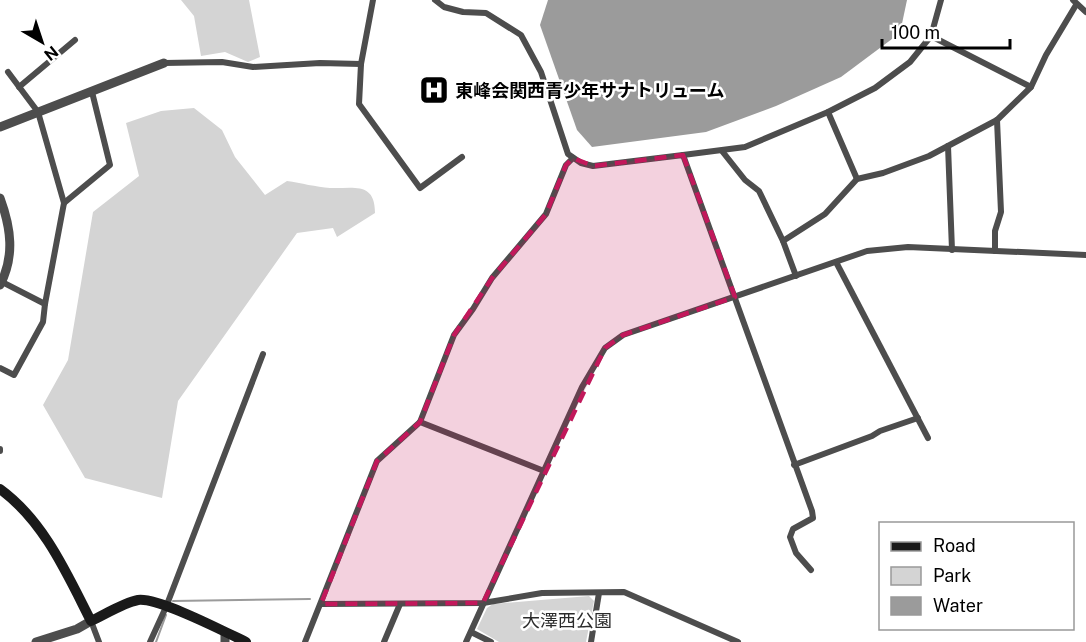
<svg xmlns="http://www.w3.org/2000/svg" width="1086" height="642" viewBox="0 0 1086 642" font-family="'Public Sans','Noto Sans JP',sans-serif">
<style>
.green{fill:#d4d4d4}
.water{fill:#9b9b9b}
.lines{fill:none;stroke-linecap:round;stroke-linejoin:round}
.stream{stroke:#9b9b9b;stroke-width:2}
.minor{stroke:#4d4d4d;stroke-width:6}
.tertiary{stroke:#4d4d4d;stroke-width:9}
.secondary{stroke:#1a1a1a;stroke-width:10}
.marked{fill:#c2185b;fill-opacity:0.2;stroke:#c2185b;stroke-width:4.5;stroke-dasharray:12 8;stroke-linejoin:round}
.labels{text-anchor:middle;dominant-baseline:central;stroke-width:5;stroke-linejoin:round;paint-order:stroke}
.poi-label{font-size:18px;font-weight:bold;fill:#000;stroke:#fff;text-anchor:start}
.park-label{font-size:18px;fill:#2b2b2b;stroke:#fff}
</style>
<rect width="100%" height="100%" fill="#fff"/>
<g class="green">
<path d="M181,0h68l11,57 -12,5 -23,-10 -24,4 -7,-40z"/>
<path d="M194,108l28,22 13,27 30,38 22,-14c14,2 29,6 43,7 23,1 45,-7 45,25l-38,24 -4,-9 -36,5 -119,168 -16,97 -77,-20 -42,-73 25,-45 25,-148 46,-36 -13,-53 35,-12z"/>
<path d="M589,596l5,5 -8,41h-87l-22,-13 10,-21 6,-4z"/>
</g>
<path class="water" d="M548,0h359l-7,33 -59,44 -65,29 -70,26 -114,15 -15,-17 -37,-105z"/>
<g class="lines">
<g class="stream">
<path d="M173,601l137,-2"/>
<path d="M156,642l10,-27"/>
</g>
<g class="minor">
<path d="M373,0l-12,64 -2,40 61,84 42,-31"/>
<path d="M435,0l9,7 19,5 23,1 35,22 20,37 27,82 13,9 12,3 90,-11 129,356 1,7 -20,11 -3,8 6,16 15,17"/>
<path d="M941,0l-10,36 100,51"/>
<path d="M1073,0l13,12"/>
<path d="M164,63l58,-1 31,5 67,-4 41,1"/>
<path d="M8,72l30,40 26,91"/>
<path d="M19,87l56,-47"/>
<path d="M828,112l29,67"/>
<path d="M948,146l4,104"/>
<path d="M722,151l23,29 14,11 24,50"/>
<path d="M683,155l62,-8 83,-35 47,-24 35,-26 21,-26"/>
<path d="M995,251v-20l6,-19 -4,-92"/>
<path d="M836,262l92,176"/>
<path d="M796,276l-13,-35 42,-27 32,-35 26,-6 46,-17 68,-36 34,-33 15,-32 30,-50"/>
<path d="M0,281l45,23"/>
<path d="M0,368l14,7 29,-53 2,-18 19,-101 46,-38 -18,-73"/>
<path d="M420,422l34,-87 19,-26 19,-31 54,-64 20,-49 7,-7"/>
<path d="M0,449v2"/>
<path d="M794,465l78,-29 8,-5 38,-13"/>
<path d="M321,604l162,-1 59,-10 82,-1 114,50"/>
<path d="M91,621l8,21"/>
<path d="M471,632l20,10"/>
<path d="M150,642l16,-35 97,-253"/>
<path d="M305,642l72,-181 43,-39 124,49"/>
<path d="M384,642l16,-38"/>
<path d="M466,642l116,-255 23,-39 18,-13 244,-84 41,-4 178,8"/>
<path d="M591,642l8,-49"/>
</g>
<g class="tertiary">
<path d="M0,127l164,-64"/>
<path d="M0,198c11,30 15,58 0,87"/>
<path d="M36,642l41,-13 14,-8"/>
<path d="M225,642v-10"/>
</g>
<path class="secondary" d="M0,489c44,32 67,85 91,132 15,-7 32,-18 47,-21 20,-3 87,32 108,42"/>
</g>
<path class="marked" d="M683,155l52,142 -112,38 -18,13 -122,255 -162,1 56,-143 43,-39 34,-87 38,-57 54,-64 20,-49 7,-7 20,8z"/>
<defs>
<g id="hospital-square" transform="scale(1.5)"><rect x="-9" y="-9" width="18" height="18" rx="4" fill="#000" stroke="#fff"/><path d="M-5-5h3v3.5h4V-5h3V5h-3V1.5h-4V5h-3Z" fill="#fff"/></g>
</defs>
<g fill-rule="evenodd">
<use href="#hospital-square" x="434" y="90"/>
</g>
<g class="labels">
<g class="poi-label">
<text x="455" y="90">東峰会関西青少年サナトリューム</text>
</g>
<g class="park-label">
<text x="567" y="620">大澤西公園</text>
</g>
</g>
<rect x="879" y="522" width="195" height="108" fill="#ffffff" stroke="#999999" stroke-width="1.5"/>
<rect x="891" y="542" width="30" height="9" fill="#1a1a1a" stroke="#999999" stroke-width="1.5"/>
<text x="933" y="552" font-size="18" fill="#000000">Road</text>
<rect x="891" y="567" width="30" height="18" fill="#d4d4d4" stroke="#999999" stroke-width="1.5"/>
<text x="933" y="582" font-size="18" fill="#000000">Park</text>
<rect x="891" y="597" width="30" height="18" fill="#9b9b9b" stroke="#999999" stroke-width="1.5"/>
<text x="933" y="612" font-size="18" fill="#000000">Water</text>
<g transform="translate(42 42) rotate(141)" stroke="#ffffff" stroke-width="4.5" paint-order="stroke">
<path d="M0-4.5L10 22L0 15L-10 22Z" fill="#000000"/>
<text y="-9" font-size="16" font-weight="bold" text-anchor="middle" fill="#000000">N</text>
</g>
<path d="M882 39v9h128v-9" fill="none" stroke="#000000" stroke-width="3"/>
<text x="891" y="39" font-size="18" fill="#000000" stroke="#ffffff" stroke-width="4.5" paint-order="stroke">100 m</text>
</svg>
